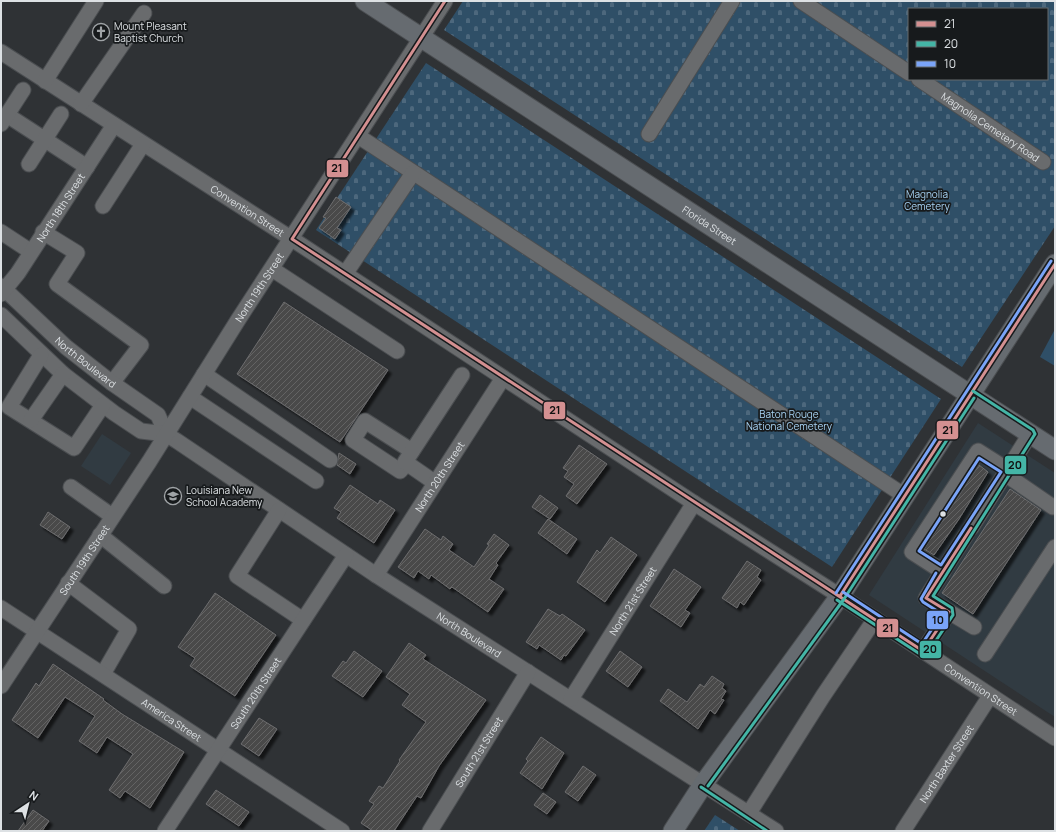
<svg xmlns="http://www.w3.org/2000/svg" width="1056" height="832" viewBox="0 0 1056 832" font-family="Manrope,sans-serif">
<style>
.built{fill:#313b42}
.cemetery{fill:url(#cemetery-stones);fill-rule:evenodd}
.garden{fill:#2f4f67}
.building{fill:url(#building-hatch);stroke:#6d6d6e;filter:url(#shadow)}
.lines{fill:none;stroke-linecap:round;stroke-linejoin:round}
.minor-casing{stroke:#4b4e51;stroke-width:17}
.major-casing{stroke:#4b4e51;stroke-width:21}
.minor{stroke:#696b6d;stroke-width:15}
.major{stroke:#666b70;stroke-width:19}
.bus-1-casing{stroke:#171a1c;stroke-width:6}
.bus-2-casing{stroke:#171a1c;stroke-width:6}
.bus-3-casing{stroke:#171a1c;stroke-width:6}
.bus-1{stroke:#d49091;stroke-width:3}
.bus-2{stroke:#44b5a6;stroke-width:3}
.bus-3{stroke:#7aa4f8;stroke-width:3}
.bus-dot{fill:#dde1e4;stroke:#171a1c;stroke-width:1.5}
.labels{text-anchor:middle;dominant-baseline:central;stroke-width:3.5;stroke-linejoin:round;paint-order:stroke}
.poi-label{font-size:10px;fill:#dde1e4;stroke:#171a1c;text-anchor:start}
.street-label{font-size:10px;fill:#dde1e4;stroke:#171a1c}
.park-label{font-size:10px;fill:#a7d2f3;stroke:#171a1c}
.line-badge{stroke:#171a1c;stroke-width:1.5}
.pale-badge-label{font-size:11px;text-anchor:middle;font-weight:bold;fill:#111}
</style>
<defs>
<pattern id="cemetery-stones" width="16" height="16" patternUnits="userSpaceOnUse"><rect width="16" height="16" fill="#2f4f67"/><path d="M2 7V4a2 2 0 0 1 4 0v3zM10 15v-3a2 2 0 0 1 4 0v3z" fill="#4d687d"/></pattern>
<pattern id="building-hatch" width="6" height="6" patternUnits="userSpaceOnUse"><rect width="6" height="6" fill="#49494a"/><path d="M-1 1l2-2M0 6l6-6M5 7l2-2" fill="none" stroke="#636364"/></pattern>
<filter id="shadow"><feDropShadow dx="3.5" dy="3.5" stdDeviation="1" flood-color="#0009"/></filter>
</defs>
<rect width="100%" height="100%" fill="#2f3235"/>
<g class="built">
<path d="M978,423l77,50v244l-186,-122z"/>
<path d="M102,434l29,19 -21,32 -29,-19z"/>
</g>
<g class="cemetery">
<path d="M463,1h592v225l-93,141 -518,-337zM909,9h138v70h-138z"/>
<path d="M426,63l515,336 -109,168 -516,-337z"/>
<path d="M715,815l25,16h-36z"/>
</g>
<path class="garden" d="M1055,329v37l-15,-9z"/>
<g class="building">
<path d="M336,197l15,10 -14,21 4,2 -6,9 -16,-11 7,-10 -3,-1z"/>
<path d="M284,302l104,68 -48,72 -103,-68z"/>
<path d="M579,445l28,19 -30,40 -11,-8 8,-12 -10,-7 4,-6 -5,-3z"/>
<path d="M339,453l17,11 -6,10 -13,-9z"/>
<path d="M979,465l9,7 -29,47 -25,36 -10,-6z"/>
<path d="M350,485l28,19 2,-4 15,10 -21,33 -37,-25 4,-6 -7,-4z"/>
<path d="M1010,489l31,21 -68,104 -31,-21z"/>
<path d="M540,495l18,13 -8,11 -18,-12z"/>
<path d="M48,512l22,15 -8,12 -22,-14z"/>
<path d="M548,519l29,20 -10,15 -29,-21z"/>
<path d="M425,529l16,11 2,-4 10,8 -4,6 25,17 15,-22 -2,-1 7,-10 15,11 -13,18 2,2 -9,14 15,10 -16,23 -36,-25 -2,2 -19,-14 -2,4 -11,-8 -4,7 -16,-11z"/>
<path d="M611,537l26,18 -32,47 -28,-20 20,-32 3,3z"/>
<path d="M747,561l14,9 -4,7 4,3 -17,25 -4,-3 -3,6 -15,-10z"/>
<path d="M674,569l27,18 -16,23 5,3 -9,14 -31,-21z"/>
<path d="M215,593l61,42 -41,61 -45,-30 5,-8 -17,-11z"/>
<path d="M548,609l12,7 2,-2 23,16 -19,26 -2,-1 -3,5 -22,-15 -2,4 -11,-7z"/>
<path d="M409,643l17,12 -3,4 63,41 -47,66 -18,32 -4,-2 -23,35h-21l-12,-8 13,-19 -5,-3 10,-15 4,2 17,-27 -1,-1 27,-38 -24,-17 8,-11 -24,-17z"/>
<path d="M354,651l28,20 -19,26 -31,-21 11,-15 3,2z"/>
<path d="M620,651l22,16 -14,20 -22,-16z"/>
<path d="M53,664l51,35 -1,1 19,14 62,38 -34,56 -25,-17 -5,7 -11,-8 24,-36 -26,-17 -10,16 -18,-12 16,-25 -30,-19 -27,41 -26,-18 24,-37 3,3z"/>
<path d="M712,676l12,8 -2,4 4,3 -5,8 3,1 -9,14 -5,-4 -12,19 -38,-28 8,-12 19,13 13,-18 4,3z"/>
<path d="M259,718l18,11 -18,27 -18,-12z"/>
<path d="M541,737l23,16 -22,36 -22,-16 8,-12 -2,-2z"/>
<path d="M583,766l13,9 -18,26 -13,-9z"/>
<path d="M216,790l33,22 -10,14 -33,-22z"/>
<path d="M543,793l13,9 -9,12 -13,-9z"/>
<path d="M33,810l16,11 -7,10h-24z"/>
</g>
<g class="lines">
<g class="minor-casing">
<g id="minor">
<path d="M801,1l108,72"/>
<path id="s1" d="M1,52l291,187 402,264 146,93 215,142"/>
<path id="s2" d="M919,79l124,83"/>
<path d="M45,81l51,-80"/>
<path d="M81,104l63,-91"/>
<path d="M7,115l80,52"/>
<path d="M1,124l22,-34"/>
<path d="M649,134l83,-133"/>
<path d="M358,136l547,360"/>
<path d="M29,164l32,-50"/>
<path d="M103,206l40,-62"/>
<path d="M1,232l29,19"/>
<path d="M43,232l34,21 -20,31 84,61 -29,38"/>
<path d="M272,269l125,82"/>
<path d="M345,274l68,-101"/>
<path id="s3" d="M1,286l65,61 46,36 46,32 8,19"/>
<path id="s4" d="M1,294l17,-21 96,-148"/>
<path id="s5" d="M1,315l62,59 51,39 27,18 25,3 11,7 199,134 400,256"/>
<path d="M41,355l-32,52 65,41 29,-43"/>
<path d="M204,374l126,86"/>
<path d="M190,397l126,84"/>
<path d="M31,420l32,-46"/>
<path d="M407,463l-7,8 -47,-31 12,-19 47,30"/>
<path d="M1005,474l48,33"/>
<path d="M434,482l-29,-20 57,-87"/>
<path d="M71,487l41,29"/>
<path d="M279,510l-42,66 66,44"/>
<path d="M971,528l59,-94"/>
<path d="M100,535l64,51"/>
<path d="M966,535l-40,63 48,29"/>
<path d="M943,572l-31,-20 66,-101 30,19"/>
<path id="s6" d="M376,575l127,-197"/>
<path d="M68,583l61,46 -26,45"/>
<path id="s7" d="M1,608l341,223"/>
<path d="M923,651l26,-39"/>
<path d="M985,654l70,-107"/>
<path id="s8" d="M1,686l148,-224 89,-142 207,-319"/>
<path id="s9" d="M571,699l123,-196"/>
<path d="M749,813l74,-117 52,-77"/>
<path id="s10" d="M165,831l181,-276"/>
<path id="s11" d="M430,831l98,-159"/>
<path id="s12" d="M903,831l87,-135"/>
</g>
</g>
<g class="major-casing">
<g id="major">
<path id="s13" d="M365,1l690,449"/>
<path d="M673,831l31,-48 136,-187 215,-332"/>
</g>
</g>
<use href="#minor" class="minor"/>
<use href="#major" class="major"/>
<g class="bus-1-casing">
<g id="bus-1">
<path d="M445,1l-153,238 631,412 26,-39 -23,-14 45,-70"/>
<path d="M840,596l215,-332"/>
</g>
</g>
<g class="bus-2-casing">
<g id="bus-2">
<path d="M837,600l86,56 4,-2 26,-39 -1,-7 -19,-12 102,-162 -2,-4 -60,-39"/>
<path d="M708,786l136,-187 130,-201"/>
<path d="M701,787l66,44"/>
</g>
</g>
<g class="bus-3-casing">
<g id="bus-3">
<path d="M979,458l22,14 -60,93 -22,-14z"/>
<path d="M843,592l79,52 20,-30 -19,-12 -2,-3 15,-26"/>
<path d="M836,593l215,-332"/>
</g>
</g>
<use href="#bus-1" class="bus-1"/>
<use href="#bus-2" class="bus-2"/>
<use href="#bus-3" class="bus-3"/>
</g>
<defs>
<g id="church-ring" transform="scale(0.9)"><circle r="9.5" fill="#171a1c" stroke="#a0a4a7" stroke-width="1.5"/><path d="M-1.2-6h2.4v3.5h3.3v2.4h-3.3V6h-2.4V-.1h-3.3v-2.4h3.3Z" fill="#a0a4a7"/></g>
<g id="school-ring" transform="scale(0.9)"><circle r="9.5" fill="#171a1c" stroke="#a0a4a7" stroke-width="1.5"/><path d="M0-5L7-2L0 1L-7-2ZM-4 1L0 2.5L4 1V4Q0 6-4 4Z" fill="#a0a4a7"/></g>
</defs>
<g fill-rule="evenodd">
<use href="#church-ring" x="101" y="32"/>
<use href="#school-ring" x="173" y="496"/>
</g>
<circle class="bus-dot" cx="943" cy="514" r="3.5"/>
<g class="labels">
<g class="poi-label">
<text x="114" y="26">Mount Pleasant<tspan x="114" dy="12">Baptist Church</tspan></text>
<text x="186" y="490">Louisiana New<tspan x="186" dy="12">School Academy</tspan></text>
</g>
<g class="street-label">
<text stroke="none"><textPath href="#s2" startOffset="86">Magnolia Cemetery Road</textPath></text>
<text stroke="none"><textPath href="#s4" startOffset="105">North 18th Street</textPath></text>
<text stroke="none"><textPath href="#s1" startOffset="293">Convention Street</textPath></text>
<text stroke="none"><textPath href="#s13" startOffset="411">Florida Street</textPath></text>
<text stroke="none"><textPath href="#s8" startOffset="475">North 19th Street</textPath></text>
<text stroke="none"><textPath href="#s3" startOffset="114">North Boulevard</textPath></text>
<text stroke="none"><textPath href="#s6" startOffset="117">North 20th Street</textPath></text>
<text stroke="none"><textPath href="#s8" startOffset="151">South 19th Street</textPath></text>
<text stroke="none"><textPath href="#s9" startOffset="116">North 21st Street</textPath></text>
<text stroke="none"><textPath href="#s5" startOffset="571">North Boulevard</textPath></text>
<text stroke="none"><textPath href="#s1" startOffset="1169">Convention Street</textPath></text>
<text stroke="none"><textPath href="#s10" startOffset="165">South 20th Street</textPath></text>
<text stroke="none"><textPath href="#s7" startOffset="204">America Street</textPath></text>
<text stroke="none"><textPath href="#s11" startOffset="93">South 21st Street</textPath></text>
<text stroke="none"><textPath href="#s12" startOffset="80">North Baxter Street</textPath></text>
</g>
<g class="park-label">
<text x="927" y="194">Magnolia<tspan x="927" dy="12">Cemetery</tspan></text>
<text x="789" y="414">Baton Rouge<tspan x="789" dy="12">National Cemetery</tspan></text>
</g>
</g>
<g class="line-badge">
<rect x="326" y="159" width="23" height="19" rx="4" fill="#d49091"/>
<rect x="543" y="401" width="23" height="19" rx="4" fill="#d49091"/>
<rect x="936" y="420" width="23" height="20" rx="4" fill="#d49091"/>
<rect x="1004" y="455" width="23" height="20" rx="4" fill="#44b5a6"/>
<rect x="926" y="610" width="23" height="20" rx="4" fill="#7aa4f8"/>
<rect x="876" y="618" width="23" height="20" rx="4" fill="#d49091"/>
<rect x="919" y="640" width="23" height="19" rx="4" fill="#44b5a6"/>
</g>
<g class="pale-badge-label">
<text x="337" y="172">21</text>
<text x="555" y="414">21</text>
<text x="948" y="434">21</text>
<text x="1015" y="469">20</text>
<text x="938" y="624">10</text>
<text x="888" y="632">21</text>
<text x="930" y="653">20</text>
</g>
<rect width="1056" height="832" fill="none" stroke="#dde1e4" stroke-width="4"/>
<rect x="908" y="8" width="140" height="72" fill="#171a1c" stroke="#666a6c"/>
<rect x="916" y="21" width="20" height="6" fill="#d49091" stroke="#666a6c"/>
<text x="944" y="28" font-size="12" fill="#dde1e4">21</text>
<rect x="916" y="41" width="20" height="6" fill="#44b5a6" stroke="#666a6c"/>
<text x="944" y="48" font-size="12" fill="#dde1e4">20</text>
<rect x="916" y="61" width="20" height="6" fill="#7aa4f8" stroke="#666a6c"/>
<text x="944" y="68" font-size="12" fill="#dde1e4">10</text>
<g transform="translate(28 804) rotate(35)" stroke="#171a1c" stroke-width="3" paint-order="stroke">
<path d="M0-3L7 15L0 10L-7 15Z" fill="#dde1e4"/>
<text y="-6" font-size="11" font-weight="bold" text-anchor="middle" fill="#dde1e4">N</text>
</g>
</svg>
